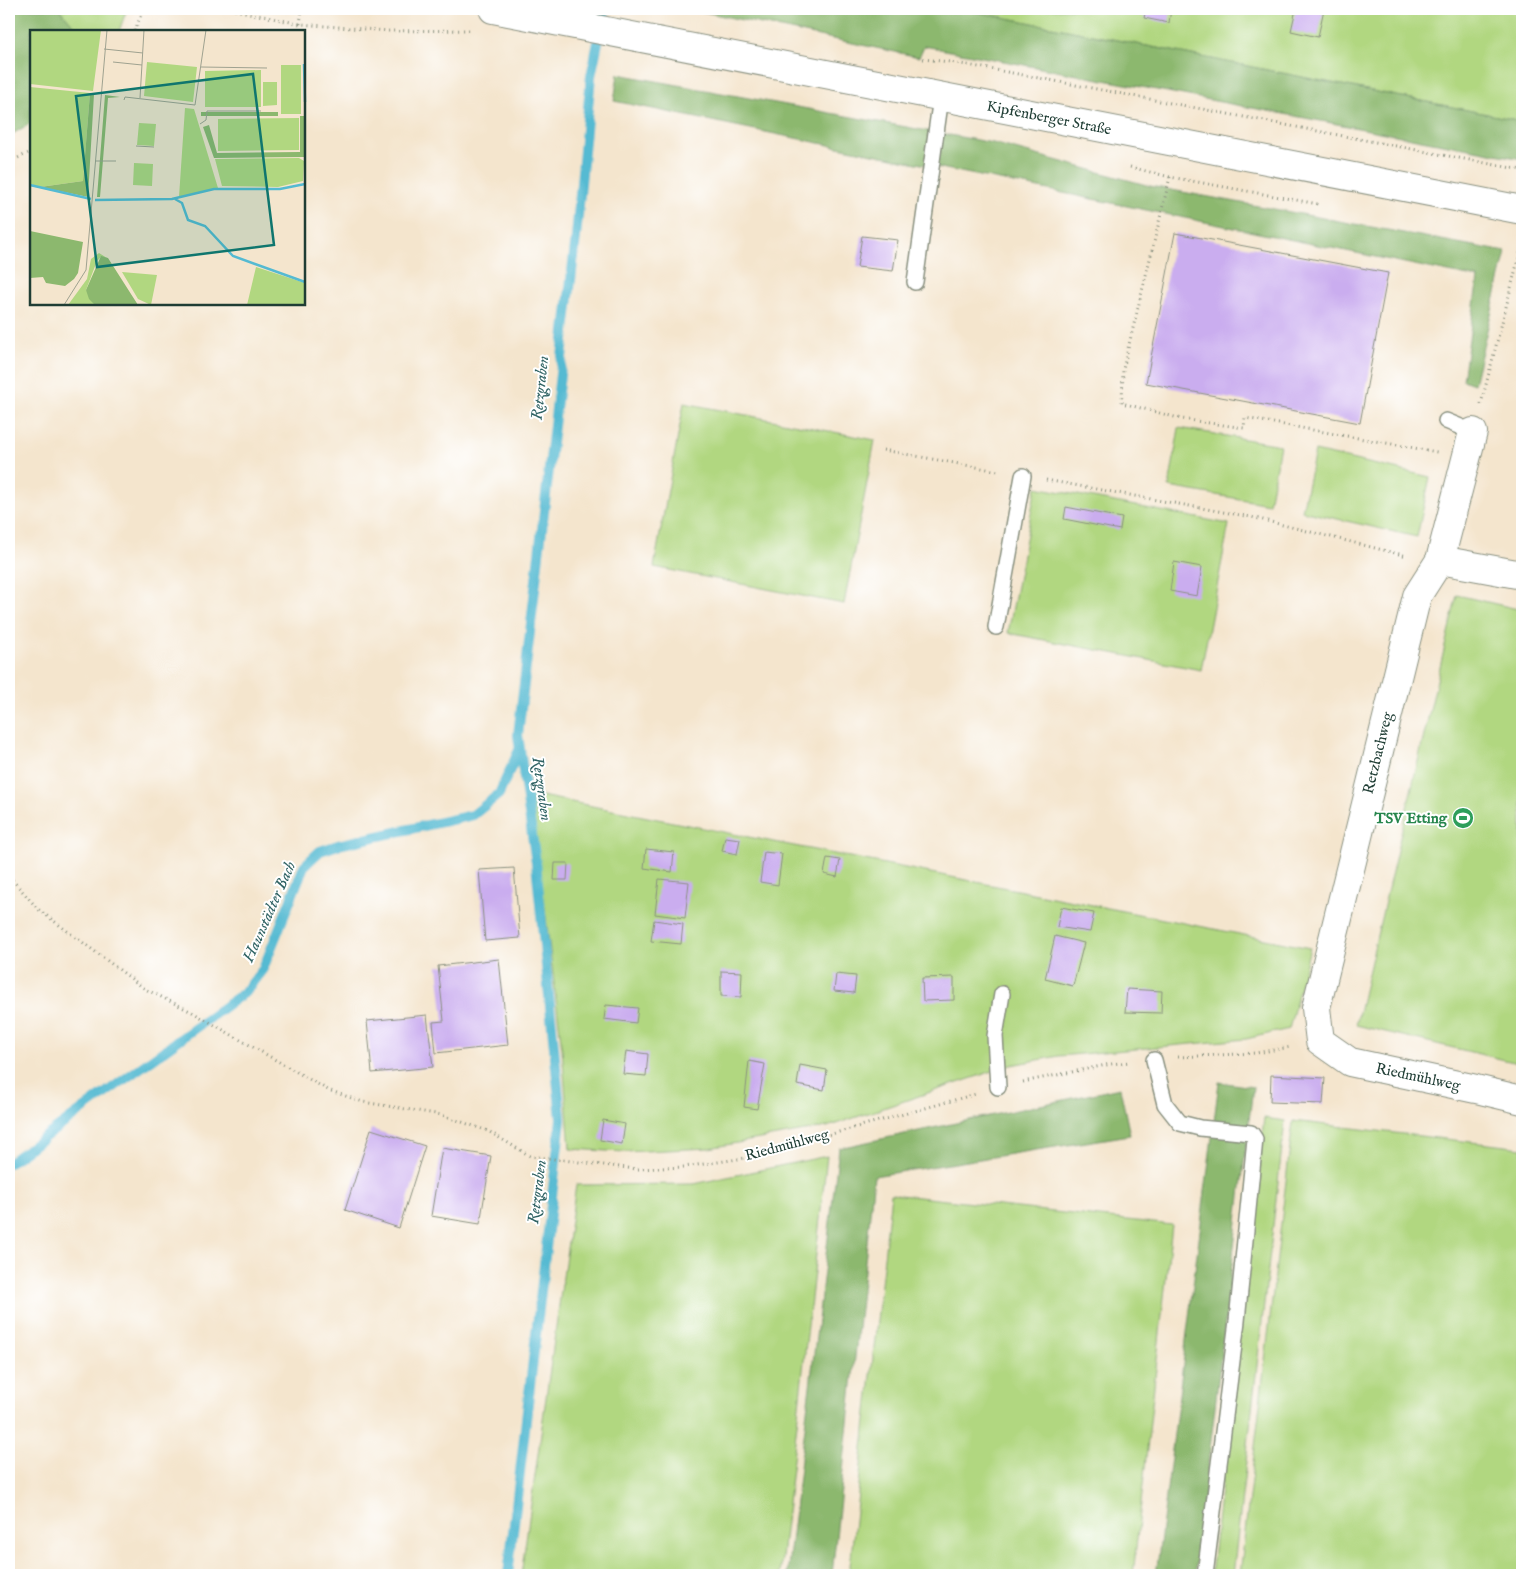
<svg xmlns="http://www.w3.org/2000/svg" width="1531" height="1584" viewBox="0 0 1531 1584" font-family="'IM FELL English',serif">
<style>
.green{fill:#b1d780;stroke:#688a5a}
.forest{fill:#8cb86e;stroke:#567a51}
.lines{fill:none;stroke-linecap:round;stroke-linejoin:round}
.stream{stroke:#54bad2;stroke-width:10}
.building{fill:#caadef}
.service-casing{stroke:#8a9180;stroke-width:18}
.minor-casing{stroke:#8a9180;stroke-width:30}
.tertiary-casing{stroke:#8a9180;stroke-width:30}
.path{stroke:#8a9180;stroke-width:3;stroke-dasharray:1 4;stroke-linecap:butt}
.service{stroke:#fff;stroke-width:15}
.minor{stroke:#fff;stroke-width:28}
.tertiary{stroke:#fff;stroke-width:28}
.labels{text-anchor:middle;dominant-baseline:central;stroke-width:4;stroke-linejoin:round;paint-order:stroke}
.street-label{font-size:15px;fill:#1f3d34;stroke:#fff}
.leisure-label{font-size:15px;font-weight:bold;fill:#27864d;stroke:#fff;text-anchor:end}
.water-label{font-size:16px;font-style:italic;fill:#2f6263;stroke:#fff}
.inset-river{fill:none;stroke:#54bad2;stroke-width:2.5}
.inset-road{fill:none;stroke:#9fa290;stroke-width:1}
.view{fill:#0f766e;fill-opacity:0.15;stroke:#0f766e;stroke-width:2.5}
.inset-edge{fill:none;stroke:#1f3d34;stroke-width:2.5}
</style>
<rect width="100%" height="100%" fill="#fff"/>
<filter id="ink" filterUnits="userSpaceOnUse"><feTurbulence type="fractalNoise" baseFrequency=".02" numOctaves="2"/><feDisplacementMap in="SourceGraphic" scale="10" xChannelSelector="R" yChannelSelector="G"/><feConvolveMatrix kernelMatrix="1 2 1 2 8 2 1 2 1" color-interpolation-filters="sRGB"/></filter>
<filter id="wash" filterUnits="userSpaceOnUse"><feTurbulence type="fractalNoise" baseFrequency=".0096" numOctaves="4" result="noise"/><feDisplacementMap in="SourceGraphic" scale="20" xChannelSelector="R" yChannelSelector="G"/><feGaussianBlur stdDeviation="1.12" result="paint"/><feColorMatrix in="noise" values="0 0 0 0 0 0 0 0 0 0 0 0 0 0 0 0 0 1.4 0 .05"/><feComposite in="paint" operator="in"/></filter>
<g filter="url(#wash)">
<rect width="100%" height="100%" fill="#f4e5cd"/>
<g class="green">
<path d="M59,9h68l-8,22h-40z"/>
<path d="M962,9h560v112z"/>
<path d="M684,403l191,37 -31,164 -190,-37z"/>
<path d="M1179,428l101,17 -11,59 -100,-17z"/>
<path d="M1315,451l115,26 -13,60 -115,-26z"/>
<path d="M1036,487l193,37 -28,146 -193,-37z"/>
<path d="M1457,595l65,15v454l-166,-39z"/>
<path d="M531,794l779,154 -21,81 -43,10 -187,17 -48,9 -184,62 -118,21 -84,4 -55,-3 -8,-100z"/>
<path d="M1264,1118l21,3 -52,454h-22z"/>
<path d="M1293,1121l229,27v427h-282z"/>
<path d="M827,1156l-47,419h-259l55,-390 118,-1z"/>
<path d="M891,1194l281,31 -39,350h-284z"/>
</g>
<g class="forest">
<path d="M9,9h50l20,22h-48v92l-22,13z"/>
<path d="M690,9h272l560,112v38l-598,-113 -5,11z"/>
<path d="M618,74l375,69 157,43 356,66 -32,132 -11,-4 15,-102 -864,-177z"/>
<path d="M1219,1082l34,5 -58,488h-39z"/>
<path d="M1120,1088l10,47 -256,41 -42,399h-45l52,-427z"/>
</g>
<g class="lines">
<g class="stream">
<path d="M9,1163l236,-171 18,-23 41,-103 16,-15 18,-6 135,-30 26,-21 20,-44"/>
<path d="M508,1575l53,-456 -25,-256 -18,-128 58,-498 15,-161 14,-67"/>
</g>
</g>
<g id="blocks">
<g class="building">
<path d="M1146,9h25l-2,14 -25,-5z"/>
<path d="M1296,9h28l-6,28 -27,-6z"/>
<path d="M1175,233l213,40 -28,150 -214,-40z"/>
<path d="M862,236l36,4 -5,31 -36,-4z"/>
<path d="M1066,507l56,11 -2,12 -56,-11z"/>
<path d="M1174,562l28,5 -5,29 -27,-5z"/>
<path d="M725,837l15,2 -3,15 -15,-3z"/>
<path d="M646,849l28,3 -2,20 -28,-4z"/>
<path d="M764,852l18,2 -4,31 -18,-3z"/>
<path d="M827,858l13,2 -3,17 -13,-3z"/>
<path d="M555,863h13l-1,17h-13z"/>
<path d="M514,868l6,70 -35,3 -6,-71z"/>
<path d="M659,879l30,3 -4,36 -30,-4z"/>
<path d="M1061,907l33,6 -4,19 -33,-5z"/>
<path d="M654,920l29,4 -2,20 -30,-3z"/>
<path d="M1055,936l29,7 -11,43 -28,-7z"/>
<path d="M499,959l9,86 -72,8 -3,-31 11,-1 -6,-55z"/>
<path d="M721,971l21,1 -1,25 -20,-1z"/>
<path d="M836,974l20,2 -2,17 -20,-2z"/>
<path d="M954,977v23l-31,1 -1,-23z"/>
<path d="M1127,989l35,2 -1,22 -36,-1z"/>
<path d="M606,1005l32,3 -2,15 -32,-4z"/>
<path d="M427,1015l6,52 -61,6 -5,-52z"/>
<path d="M626,1051l22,3 -2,22 -23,-2z"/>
<path d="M749,1061l16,3 -8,45 -13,-2z"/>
<path d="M800,1065l27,5 -3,20 -27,-5z"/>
<path d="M1271,1075l54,3 -2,26 -53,-2z"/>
<path d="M603,1120l22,4 -3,20 -22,-4z"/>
<path d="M371,1129l54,17 -26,82 -54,-18z"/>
<path d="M442,1148l49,8 -11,68 -49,-8z"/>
</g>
</g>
</g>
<g filter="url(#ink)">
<use href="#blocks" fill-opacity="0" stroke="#8a9180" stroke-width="1"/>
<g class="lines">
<g class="service-casing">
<g id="service">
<path d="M915,282l26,-185"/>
<path d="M1446,421l27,11"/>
<path d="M996,627l27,-151"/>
<path d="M1154,1060l11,44 15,19 20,5 51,5 4,6 -18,182 -32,254"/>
<path d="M998,1087l-3,-51 7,-42"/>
</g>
</g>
<g class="minor-casing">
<g id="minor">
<path d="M1473,432l-33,128 -23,36 -101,412 4,33 30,21 126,27 46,11"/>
<path d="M1440,560l82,15"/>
</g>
</g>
<g class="tertiary-casing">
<path id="tertiary" d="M493,9l1029,201"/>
</g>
<g class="path">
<path d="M230,9l70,15 89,7 81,-1"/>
<path d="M300,24l2,-15"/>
<path d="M135,31l8,-22"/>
<path d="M923,59l27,3 68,12 504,96"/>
<path d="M9,162l22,-10"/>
<path d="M1130,167l40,10 148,27"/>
<path d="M1170,177l-47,192 -1,34 60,16 62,9 1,-10 192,34"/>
<path d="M1481,404l41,-159"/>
<path d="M883,450l115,21"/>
<path d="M1046,480l205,37 156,39"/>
<path d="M9,876l29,33 107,80 47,23 136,78 35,12 79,13 46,16 42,25 106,13 48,-2 61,-9 231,-64"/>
<path d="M1178,1057l78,-4 35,-6"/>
<path d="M1023,1082l88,-18 19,-2"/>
</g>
<use href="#service" class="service"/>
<use href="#minor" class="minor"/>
<use href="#tertiary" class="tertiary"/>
</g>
</g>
<defs>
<g id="stadium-disc" transform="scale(1.125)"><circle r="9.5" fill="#2e9e5b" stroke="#fff"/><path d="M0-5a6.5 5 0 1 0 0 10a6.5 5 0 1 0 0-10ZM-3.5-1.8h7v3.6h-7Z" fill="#fff"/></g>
</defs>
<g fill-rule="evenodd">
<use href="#stadium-disc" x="1463" y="818"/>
</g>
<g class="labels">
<g class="street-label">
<text transform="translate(1049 118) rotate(11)">Kipfenberger Straße</text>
<text transform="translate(1378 753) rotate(-76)">Retzbachweg</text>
<text transform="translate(1418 1077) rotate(12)">Riedmühlweg</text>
<text transform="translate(787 1145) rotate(-15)">Riedmühlweg</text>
</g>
<g class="leisure-label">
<text x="1447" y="818">TSV Etting</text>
</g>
<g class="water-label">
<text transform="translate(541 388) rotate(-84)">Retzgraben</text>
<text transform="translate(541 789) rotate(82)">Retzgraben</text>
<text transform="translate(270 912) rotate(-66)">Haunstädter Bach</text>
<text transform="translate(538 1192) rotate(-83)">Retzgraben</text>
</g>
</g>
<g transform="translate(30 30)">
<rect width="275" height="275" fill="#f4e5cd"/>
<path d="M0,0h71l-8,61 -63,-7zM117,32l50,5 -4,35 -49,-6zM251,35h20v49h-20zM231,40v37h-56v-36zM233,52h14v23l-14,1zM0,57l60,6 -7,88 -43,6 -10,-3zM155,78l9,1 24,79 -39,9zM269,88v32l-81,1v-32zM109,93l17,1 -2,22 -17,-1zM269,128l5,3 -1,20 -25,6 -56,-1 -7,-27zM104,133l19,1 -1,22 -19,-1zM69,223l8,5 -6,-1 -4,4 -11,29 19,15h-37l19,-26 4,-20zM226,237l49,16v22h-58zM92,242l35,3 -6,30 -13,-6z" fill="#b1d780"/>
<path d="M60,63l4,1 -6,103 -48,-10 43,-6zM75,65l15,2 -12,1 -8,99h-3zM171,82h77v4h-77zM270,86h4v41l-90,1 -11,-31 6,-2 8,28 83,-1zM0,201l53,11 -5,31 -4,6 -9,7 -19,-3 -3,-6 -13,1zM71,226l7,2 30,47 -44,-1 -5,-5 -3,-9z" fill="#8cb86e"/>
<path class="inset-river" d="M274,34l1,38M0,155l61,14M145,169l7,4 6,17 17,6 28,30 72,26M65,170l77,-1 42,-10h66l25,-5"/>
<path class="inset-road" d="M74,19l39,4M83,32l29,3M171,37l66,1M110,68l4,-68M94,70l1,-3 70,8 11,-75M170,94l6,-4 1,-9h54M106,116l18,1M65,131h21M34,275l22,-35 21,-240"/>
<path class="view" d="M223,44l21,171 -177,22 -21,-171z"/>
<rect width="275" height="275" class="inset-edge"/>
</g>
<rect width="1531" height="1584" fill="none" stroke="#fff" stroke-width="30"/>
</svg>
